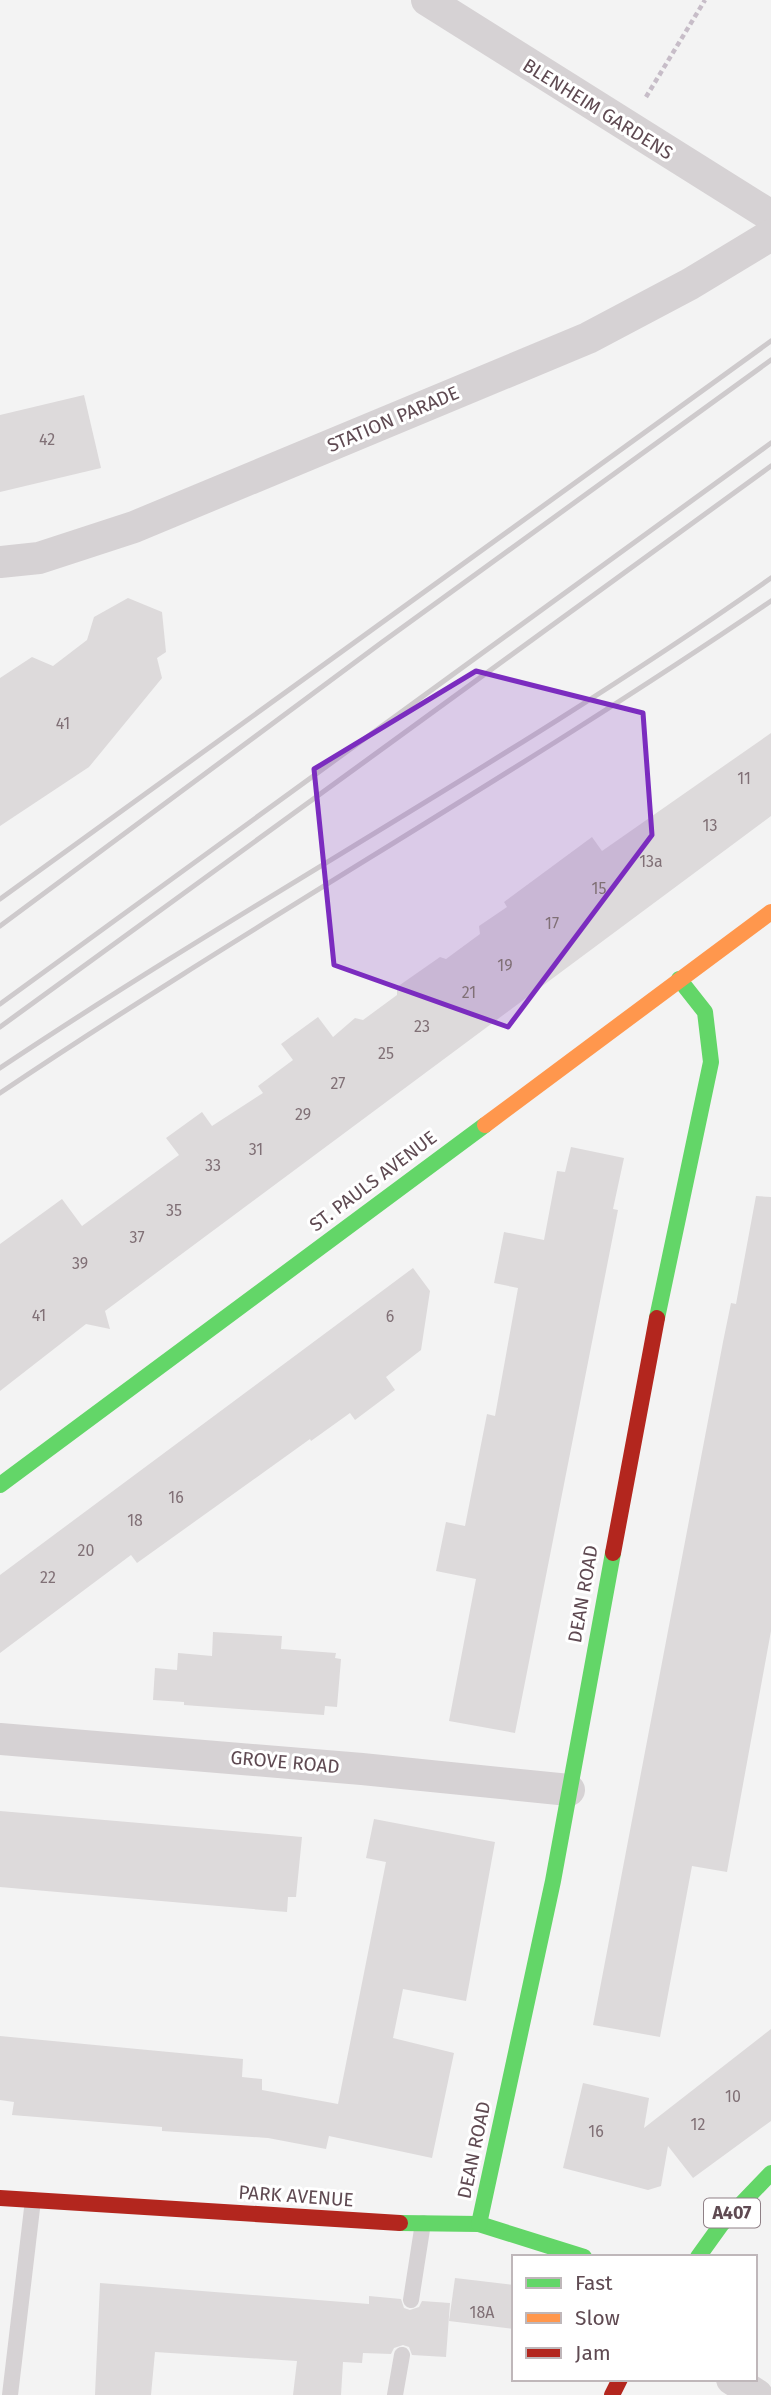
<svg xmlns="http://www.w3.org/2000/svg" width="771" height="2395" viewBox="0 0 771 2395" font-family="'Fira Sans',sans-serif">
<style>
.building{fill:#dddadb}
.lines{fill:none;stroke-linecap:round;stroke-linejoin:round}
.path{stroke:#c7bdc8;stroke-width:4.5;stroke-dasharray:5 3.5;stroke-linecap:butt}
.lane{stroke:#d6d2d4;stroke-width:16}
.street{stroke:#d6d2d4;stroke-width:32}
.fast{stroke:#63d668;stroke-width:16}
.slow{stroke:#ff974d;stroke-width:16}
.jam{stroke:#b3261e;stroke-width:16}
.rail{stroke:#cecacc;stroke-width:5}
.marked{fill:#7b2cbf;fill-opacity:0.2;stroke:#7b2cbf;stroke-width:5;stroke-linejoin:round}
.labels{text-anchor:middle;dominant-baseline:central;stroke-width:6;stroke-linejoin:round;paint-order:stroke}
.number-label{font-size:16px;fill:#807076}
.shield{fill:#fff;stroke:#8f8086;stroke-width:2}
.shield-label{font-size:18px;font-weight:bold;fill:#5f4a52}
.street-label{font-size:19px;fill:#5f4a52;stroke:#fff}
</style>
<rect width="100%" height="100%" fill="#f3f3f3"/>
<g class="building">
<path d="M84,395l17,73 -101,24v-77z"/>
<path d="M128,598l34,14 4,40 -9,6 5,20 -73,89 -89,59v-148l32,-21 21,9 34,-26 7,-23z"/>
<path d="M771,733v83l-666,495 5,18 -24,-5 -86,67v-147l62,-45 20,27 97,-71 -13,-17 36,-26 10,14 51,-33 -5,-7 35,-26 -12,-16 37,-27 15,20 22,-19 8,2 34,-25v-8l43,-30 6,2 34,-25 -1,-8 28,-19 -3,-5 88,-65 10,14z"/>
<path d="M571,1147l53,11 -11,51 5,1 -103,523 -66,-12 27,-142 -40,-8 10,-49 19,4 22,-112 8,2 23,-128 -24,-5 10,-51 40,8 13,-69 8,1z"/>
<path d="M756,1196l15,1v434l-44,241 -35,-6 -32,171 -67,-12 130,-683 8,-39 5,1z"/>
<path d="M413,1268l17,23 -9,59 -35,27 9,13 -40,30 -5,-7 -39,28 -1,-2 -173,124 -6,-8 -131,98v-78z"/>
<path d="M213,1632l69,4 -1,13 55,4 -1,5 6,1 -4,48 -12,-1 -1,9 -140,-10v-3l-31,-2 2,-32 22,2 1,-17 34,3z"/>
<path d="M0,1811l302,26 -6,60h-8l-1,15 -287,-25z"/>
<path d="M374,1819l121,23 -29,159 -63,-12 -10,49 61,15 -22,105 -103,-22 -3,13 -58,-11 -106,-7v-4l-150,-12 2,-13 -14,-2v-64l243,23 -1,18 20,2v11l76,14 48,-242 -20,-4z"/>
<path d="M771,2029v92l-78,57 -25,-32 -7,40 -13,4 -85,-22 20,-85 66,15 -5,30z"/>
<path d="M455,2278l59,7v44l-65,-8z"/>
<path d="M100,2283l269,21v-8l32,3 3,9 6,2 9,-3 3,-6 28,2 -4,54 -34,-2 -3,-8 -6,-2 -9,3 -3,6 -28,-1 -1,10 -19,-1 -2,33h-48l4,-34 -142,-9 -4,43h-56z"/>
</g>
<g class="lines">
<path class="path" d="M646,97l59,-97"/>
<g class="lane">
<path d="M411,2300l12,-77"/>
<path d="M10,2395l23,-195"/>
<path d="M395,2395l7,-40"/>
</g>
<g class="street">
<path d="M427,0l344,216"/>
<path d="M0,562l39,-4 95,-31 454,-189 102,-54 81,-49"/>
<path d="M0,1739l362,30 207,21"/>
<path d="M732,2379l25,16"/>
</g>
<g class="fast">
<path d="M657,1318l54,-256 -6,-50 -26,-33"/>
<path d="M0,1485l485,-360"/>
<path d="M400,2223l79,1 105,33"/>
<path d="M479,2224l74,-343 60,-328"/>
<path d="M698,2257l23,-32 50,-52"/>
</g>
<path class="slow" d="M485,1125l286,-213"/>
<g class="jam">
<path d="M613,1553l44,-235"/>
<path d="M0,2198l400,25"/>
<path d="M612,2395l8,-16"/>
</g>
<g class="rail">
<path d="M0,899l771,-558"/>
<path d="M0,926l381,-283 390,-283"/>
<path d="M0,1004l771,-561"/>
<path d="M0,1027l771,-561"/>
<path d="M0,1068c253,-169 522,-314 771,-490"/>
<path d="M0,1093c253,-170 519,-320 771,-492"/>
</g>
</g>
<path class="marked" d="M476,671l167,42 9,122 -144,192 -174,-62 -20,-196z"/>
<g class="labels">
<g class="number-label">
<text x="47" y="439">42</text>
<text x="63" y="723">41</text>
<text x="744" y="778">11</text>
<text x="710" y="825">13</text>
<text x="651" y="861">13a</text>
<text x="599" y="888">15</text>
<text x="552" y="923">17</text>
<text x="505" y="965">19</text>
<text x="469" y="992">21</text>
<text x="422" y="1026">23</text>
<text x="386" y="1053">25</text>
<text x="338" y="1083">27</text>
<text x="303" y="1114">29</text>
<text x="256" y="1149">31</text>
<text x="213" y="1165">33</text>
<text x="174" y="1210">35</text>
<text x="137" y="1237">37</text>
<text x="80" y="1263">39</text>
<text x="39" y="1315">41</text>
<text x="390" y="1316">6</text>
<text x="176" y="1497">16</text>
<text x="135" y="1520">18</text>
<text x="86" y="1550">20</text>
<text x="48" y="1577">22</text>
<text x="733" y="2096">10</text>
<text x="698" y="2124">12</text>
<text x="596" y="2131">16</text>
<text x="482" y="2312">18A</text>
</g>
<rect class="shield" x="704" y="2198.5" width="56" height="29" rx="5"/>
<g class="shield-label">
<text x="732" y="2213">A407</text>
</g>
<g class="street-label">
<text transform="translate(598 109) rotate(32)">BLENHEIM GARDENS</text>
<text transform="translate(393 419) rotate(-23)">STATION PARADE</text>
<text transform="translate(373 1181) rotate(-37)">ST. PAULS AVENUE</text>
<text transform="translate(583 1594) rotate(-80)">DEAN ROAD</text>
<text transform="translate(285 1762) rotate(5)">GROVE ROAD</text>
<text transform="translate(474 2150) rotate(-78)">DEAN ROAD</text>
<text transform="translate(296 2196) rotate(4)">PARK AVENUE</text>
</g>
</g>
<rect x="512" y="2255" width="245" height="126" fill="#ffffff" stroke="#bfb7ba" stroke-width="2"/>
<rect x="526" y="2278" width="35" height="10" fill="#63d668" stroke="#bfb7ba" stroke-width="2"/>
<text x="575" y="2290" font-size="21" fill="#5f4a52">Fast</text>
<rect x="526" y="2313" width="35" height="10" fill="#ff974d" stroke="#bfb7ba" stroke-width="2"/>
<text x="575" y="2325" font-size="21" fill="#5f4a52">Slow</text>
<rect x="526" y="2348" width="35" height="10" fill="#b3261e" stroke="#bfb7ba" stroke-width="2"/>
<text x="575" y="2360" font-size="21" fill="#5f4a52">Jam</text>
</svg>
